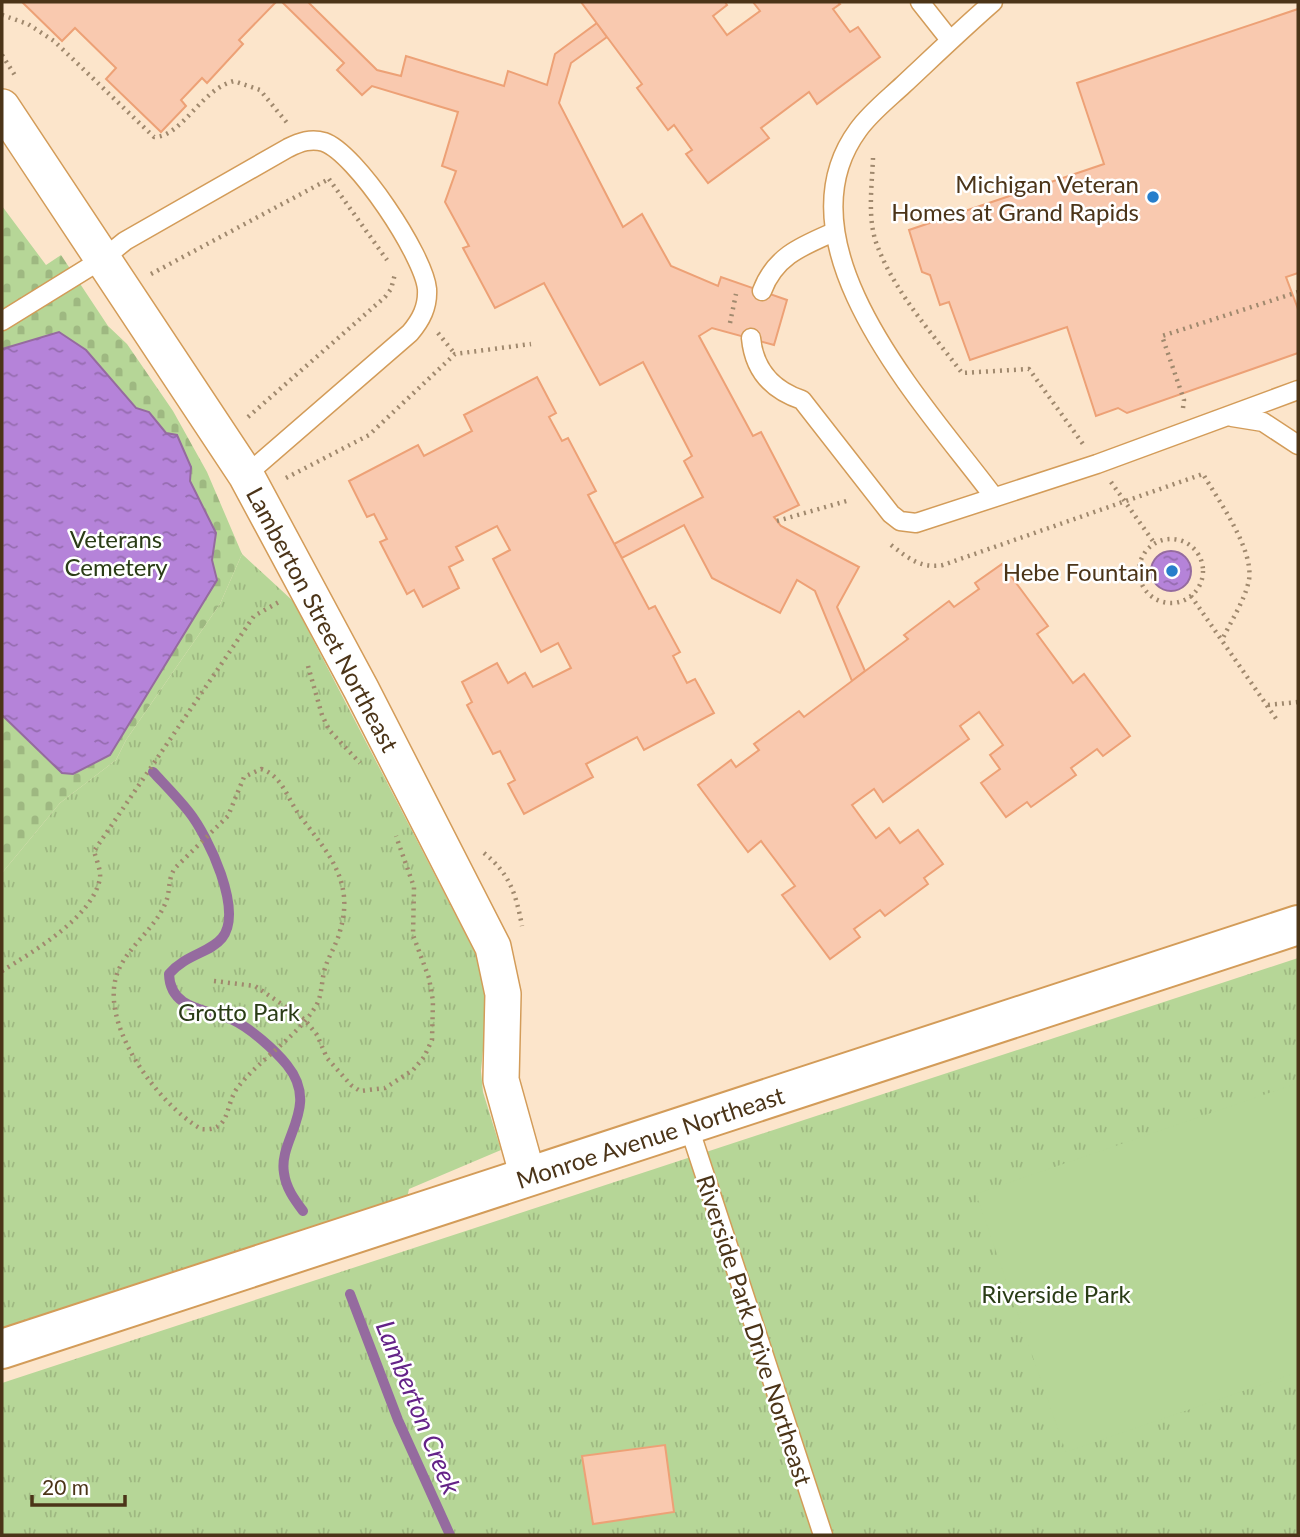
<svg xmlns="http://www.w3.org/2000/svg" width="1300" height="1537" viewBox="0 0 1300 1537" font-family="Lato,sans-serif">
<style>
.cemetery{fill:url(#cemetery-stones)}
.park{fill:url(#park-tufts)}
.pitch{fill:#b6d697}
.water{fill:url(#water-ripples);stroke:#956b9f;stroke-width:2}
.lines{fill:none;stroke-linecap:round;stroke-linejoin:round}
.stream{stroke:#956b9f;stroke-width:10}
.building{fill:#f9c9af;stroke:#eda176;stroke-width:2}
.lane-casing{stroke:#d39c59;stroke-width:21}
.street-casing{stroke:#d39c59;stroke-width:38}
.secondary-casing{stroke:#d39c59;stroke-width:42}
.path{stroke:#a0896e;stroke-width:4.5;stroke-dasharray:2 5;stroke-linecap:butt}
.lane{stroke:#fff;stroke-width:18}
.street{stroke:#fff;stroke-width:35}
.secondary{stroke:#fff;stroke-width:38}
.poi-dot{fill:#277ecb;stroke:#fff;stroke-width:2.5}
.labels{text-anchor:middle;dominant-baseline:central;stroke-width:5;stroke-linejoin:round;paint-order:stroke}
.poi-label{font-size:24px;fill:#4b3418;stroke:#fff;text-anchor:end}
.park-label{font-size:24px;fill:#2a3c16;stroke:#fff}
.street-label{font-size:24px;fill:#4b3418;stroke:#fff}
.water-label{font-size:26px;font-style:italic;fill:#642388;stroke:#fff}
</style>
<defs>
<pattern id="cemetery-stones" width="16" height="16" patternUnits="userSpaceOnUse" patternTransform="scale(1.75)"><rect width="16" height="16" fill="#b6d697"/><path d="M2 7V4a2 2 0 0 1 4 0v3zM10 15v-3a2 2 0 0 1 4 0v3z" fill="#9eb881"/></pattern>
<pattern id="park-tufts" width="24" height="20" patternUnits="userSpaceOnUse" patternTransform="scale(1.75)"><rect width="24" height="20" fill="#b6d697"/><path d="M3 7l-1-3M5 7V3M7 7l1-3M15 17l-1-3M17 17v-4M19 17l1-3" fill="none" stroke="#9eb881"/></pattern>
<pattern id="water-ripples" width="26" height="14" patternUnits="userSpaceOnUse" patternTransform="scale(1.75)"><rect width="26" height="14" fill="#b583d9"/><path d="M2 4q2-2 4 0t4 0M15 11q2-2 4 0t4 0" fill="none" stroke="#956caf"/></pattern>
</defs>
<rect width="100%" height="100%" fill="#fce5cb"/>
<path class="cemetery" d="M2,206l44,59 15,-10 47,71 19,18 46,67 34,61 35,82 -22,50 -94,136 -10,20 -56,43 -58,70z"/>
<g class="park">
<path d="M242,554l51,47 189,365 4,53 -5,52 2,21 18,58 -92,39 -3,14 -404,135v-465l58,-70 56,-43 10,-20 94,-136z"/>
<path d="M1298,958v577h-1296v-152z"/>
</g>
<path class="pitch" d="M1298,1083v289l-232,80 -90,-258z"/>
<g class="water">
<path d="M59,332l27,18 50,58 13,4 17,21 11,2 14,32 -1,14 26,52 -4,27 5,20 -107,175 -37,19 -11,-1 -60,-58v-366z"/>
<circle cx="1171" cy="571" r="20"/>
</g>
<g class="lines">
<g class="stream">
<path d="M153,772c12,13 25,26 36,40 19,24 55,99 33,126 -12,15 -36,16 -53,36 1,36 38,35 64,46 17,8 42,30 54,45 34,42 -9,74 -3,108 2,15 10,26 19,38"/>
<path d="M350,1294l48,126 52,115"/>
</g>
</g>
<g class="building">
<path d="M22,2h254l-37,38 4,4 -36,39 -5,-5 -21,22 5,6 -25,26 -55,-53 10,-11 -41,-40 -13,13z"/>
<path d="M282,2h26l69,68 24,6 5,-20 98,30 4,-15 39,14 8,-31 42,-31 10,14 -36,26 -12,40 64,124 19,-13 29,52 47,20 3,-9 66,23 -13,45 -62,-17 -13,8 54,100 8,-4 38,73 -25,12 7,9 78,41 -22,40 28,64 -13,10 -37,-90 -18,-11 -17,33 -68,-35 -28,-53 -62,33 -8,-14 89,-47 -19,-36 8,-5 -49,-94 -43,23 -56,-102 -49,25 -32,-60 6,-2 -24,-44 11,-31 -14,-5 16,-54 -86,-26 -10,9 -25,-25 7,-7z"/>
<path d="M581,2h144l2,3 -14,11 14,19 33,-24 -7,-9h85l2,2 -7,5 17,23 8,-5 22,30 -63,47 -8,-12 -48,36 8,10 -61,45 -22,-29 6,-4 -18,-25 -6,5 -31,-42 5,-4z"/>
<path d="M1298,9v264l-12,4 12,32v44l-171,60 -9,-5 -22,8 -29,-89 -97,33 -21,-58 -9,3 -10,-30 -8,-3 -13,-42 195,-66 -27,-81z"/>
<path d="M537,377l19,36 -7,4 13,24 6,-3 28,53 -8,4 61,114 6,-3 25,46 -7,4 14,27 8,-4 19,34 -70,37 -7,-13 -51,27 7,13 -69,37 -16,-30 7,-4 -15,-29 -7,3 -26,-49 5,-3 -10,-20 35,-19 11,20 17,-10 8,14 38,-19 -13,-25 -17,9 -48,-93 17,-9 -13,-24 -41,21 7,13 -14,7 10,21 -36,19 -9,-17 -7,4 -27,-52 7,-3 -13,-25 -7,3 -18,-36 69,-36 6,11 48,-25 -8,-16z"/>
<path d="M1002,564l46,62 -11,8 36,49 11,-9 46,62 -27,20 -6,-7 -26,19 5,7 -45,32 -4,-5 -21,15 -25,-34 19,-14 -10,-14 13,-10 -24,-33 -19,14 9,13 -86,63 -9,-13 -22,16 24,33 13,-10 11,15 18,-13 25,34 -19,14 4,6 -43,32 -5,-6 -26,19 6,8 -30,22 -48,-64 13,-9 -34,-45 -13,11 -50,-67 33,-25 5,7 23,-17 -5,-6 45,-33 5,6 104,-78 -4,-4 45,-34 5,6 25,-18 -4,-6z"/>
<path d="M665,1445l9,67 -81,12 -11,-68z"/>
</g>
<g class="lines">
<g class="lane-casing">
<g id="lane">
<path d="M920,2l30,38"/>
<path d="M993,2c-31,27 -60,55 -90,83 -15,14 -33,28 -45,45 -85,116 70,278 136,367"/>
<path d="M762,291c13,-35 40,-45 72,-59"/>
<path d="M2,321l102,-63 21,-17 163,-93c12,-6 23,-10 36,-6 32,11 100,114 103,147 1,18 -6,31 -17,44l-164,142"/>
<path d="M751,338c3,32 21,52 51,62l89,114 9,7 16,2 181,-59 201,-74"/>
<path d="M1232,417l31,5 35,23"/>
<path d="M688,1124l135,411"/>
</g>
</g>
<g class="street-casing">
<path id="street" d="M2,107l244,368 115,214 132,258 10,47 -2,86 27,97"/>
</g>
<g class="secondary-casing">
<path id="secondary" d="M2,1349l1296,-424"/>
</g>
<g class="path">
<path d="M2,15l26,9 26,17 100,96c28,0 47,-48 80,-56l26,9 28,34"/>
<path d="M2,55l14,22"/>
<path d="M873,158c-1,28 -6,61 4,87 18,48 55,88 85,128l67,-4 54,75"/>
<path d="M329,179l58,81"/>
<path d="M151,274l178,-95"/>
<path d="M730,323l6,-29"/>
<path d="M438,333l17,21"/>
<path d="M1183,408l1,-8 -22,-64 136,-44"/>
<path d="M248,417l137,-120 6,-8 4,-15"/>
<path d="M286,478l83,-43 86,-81 76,-10"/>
<path d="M1111,482l44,62"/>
<path d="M777,521l73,-21"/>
<circle cx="1171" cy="571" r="32"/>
<path d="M891,545c17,13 30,24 52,20l260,-91c15,26 51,75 46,106 -4,20 -18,41 -27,60"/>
<path d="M1191,596l86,124"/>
<path d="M308,666l14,49 7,15 31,33"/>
<path d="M1268,705l30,-3"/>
<path d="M261,769c21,6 27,31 39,47 28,37 55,65 40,115 -3,12 -10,23 -14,34 -5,13 -3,29 -10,41 -20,32 -55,52 -78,81 -14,18 -6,45 -37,42 -43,-25 -106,-108 -82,-160 11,-24 36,-41 46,-65 6,-12 2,-24 10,-36l53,-52 16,-39z"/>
<path d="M484,853c26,21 32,41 38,73"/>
<path d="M2,971c32,-20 91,-54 98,-93 1,-8 -4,-19 -6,-27l160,-235 25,-14"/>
<path d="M214,981l41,5 50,34 12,15 10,23 24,27 9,6 25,-3 28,-18 11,-13 8,-17 1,-39 -4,-23 -16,-43 1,-48 -18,-51"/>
</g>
<use href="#lane" class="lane"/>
<use href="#street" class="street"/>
<use href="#secondary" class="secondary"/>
</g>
<g class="poi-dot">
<circle cx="1153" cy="197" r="7"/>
<circle cx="1172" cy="571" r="7"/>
</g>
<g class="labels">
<g class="poi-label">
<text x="1139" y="183">Michigan Veteran<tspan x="1139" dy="28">Homes at Grand Rapids</tspan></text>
<text x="1158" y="571">Hebe Fountain</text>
</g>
<g class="park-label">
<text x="116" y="538">Veterans<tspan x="116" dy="28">Cemetery</tspan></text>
<text x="239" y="1011">Grotto Park</text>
<text x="1056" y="1293">Riverside Park</text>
</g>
<g class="street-label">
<text transform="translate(323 619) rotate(62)">Lamberton Street Northeast</text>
<text transform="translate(650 1137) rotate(-18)">Monroe Avenue Northeast</text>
<text transform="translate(755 1330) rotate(72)">Riverside Park Drive Northeast</text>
</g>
<g class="water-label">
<text transform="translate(419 1407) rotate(68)">Lamberton Creek</text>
</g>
</g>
<rect width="1300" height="1537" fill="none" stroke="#4b3418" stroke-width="7"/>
<path d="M32 1495v10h93v-10" fill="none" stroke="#4b3418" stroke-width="3.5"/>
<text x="42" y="1495" font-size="21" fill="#4b3418" stroke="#ffffff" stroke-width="5" paint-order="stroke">20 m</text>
</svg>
